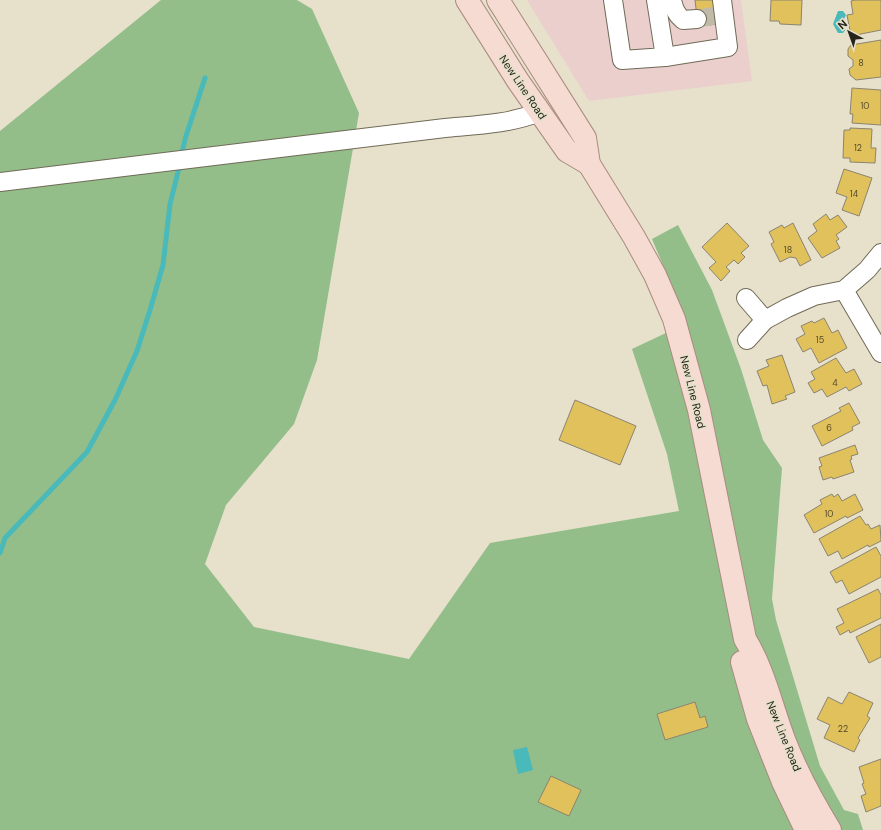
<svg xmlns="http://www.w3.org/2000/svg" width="881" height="830" viewBox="0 0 881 830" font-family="'DM Sans',sans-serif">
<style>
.commercial{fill:#eacfcd}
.green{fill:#93be8a}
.water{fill:#4ab9ba}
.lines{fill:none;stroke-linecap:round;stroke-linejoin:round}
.stream{stroke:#4ab9ba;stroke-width:5}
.building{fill:#e1c15c;stroke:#8a8471}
.minor-tunnel{stroke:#c0baa8;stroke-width:18;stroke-dasharray:18 9;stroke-linecap:butt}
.minor-casing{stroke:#706a57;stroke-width:20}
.major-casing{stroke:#a98b7e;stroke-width:24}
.minor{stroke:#fff;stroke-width:18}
.major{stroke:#f6dbd2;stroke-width:22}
.labels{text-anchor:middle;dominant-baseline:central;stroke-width:3.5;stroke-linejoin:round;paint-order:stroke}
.number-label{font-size:9px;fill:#544a2b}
.street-label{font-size:11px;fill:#25231b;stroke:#e7e0cb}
</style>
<rect width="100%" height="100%" fill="#e7e0cb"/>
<path class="commercial" d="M527,0h214l11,81 -163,20z"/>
<path class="green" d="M161,0h136l15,9 47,104 -42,247 -23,64 -68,81 -21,59 49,63 155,32 81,-116 189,-32 -12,-57 -35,-105 55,-26 -35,-84 26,-14 34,65 29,79 22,71 19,28 -10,131 4,21 44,146 24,44 14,4 5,16h-863v-699z"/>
<g class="water">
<path d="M838,11h5l3,4 -3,6 3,8 -3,4h-5l-5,-9z"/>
<path d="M527,747l6,23 -15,4 -5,-24z"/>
</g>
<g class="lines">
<g class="stream">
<path d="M181,156l5,-20 19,-58"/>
<path d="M0,553l5,-15 82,-86 28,-52 22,-49 13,-41 13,-45 7,-61 10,-40"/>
</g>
</g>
<g class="building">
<path d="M695,0h20l4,24 -21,2z"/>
<path d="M771,0h31l-1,25 -21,-1 -1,-3h-9z"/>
<path d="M855,0h26v30l-30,6 -4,-21 6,-1 -2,-13z"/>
<path d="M881,40v37l-25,3 -6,-5 -1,-6 4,-3v-6l-5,-4v-7l3,-4z"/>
<path d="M852,88l29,2v35l-29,-2 1,-9h-3z"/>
<path d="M850,128l22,1 -1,19h5l-1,15 -25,-1v-4h-7l1,-28h6z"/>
<path d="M844,169l28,9 -13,38 -17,-6 5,-13 -11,-4z"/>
<path d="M826,214l4,6 8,-5 9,12 -11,8 3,4 -3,2 4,7 -18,10 -14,-20 9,-7 -4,-7z"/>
<path d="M727,223l22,23 -8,7 4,4 -7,7 -4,-4 -8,7 4,4 -9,10 -12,-13 7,-6 -14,-15z"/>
<path d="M793,223l18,37 -11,6 -4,-8 -6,-1 -10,5 -9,-18 3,-2 -5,-10 13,-7 2,3z"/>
<path d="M824,318l8,15 6,-3 9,18 -28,15 -8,-15 -8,4 -7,-13 9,-5 -4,-8 11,-5 2,2z"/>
<path d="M782,355l13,37 -10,4 2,3 -15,5 -5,-19 -4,1 -6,-15 12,-5 -3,-6z"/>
<path d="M836,358l10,15 8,-4 8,15 -13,7 -3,-4 -19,10 -5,-8 -8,4 -6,-10 7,-4 -4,-7z"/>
<path d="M575,400l61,26 -16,39 -61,-25z"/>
<path d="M849,403l11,20 -8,4 1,3 -31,16 -10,-20 29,-15 -2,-3z"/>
<path d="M855,445l3,9 -7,2 1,3 -2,1 4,12 -21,7 -1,-2 -9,3 -4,-13 3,-1 -3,-8z"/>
<path d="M832,494l2,3 4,-3 4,7 13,-7 8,16 -16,8 -1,-2 -32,17 -10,-18 18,-11 -2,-4z"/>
<path d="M860,516l6,9 2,-1 3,5 9,-4 1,16 -12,6 -1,-2 -26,14 -4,-8 -10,5 -9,-17z"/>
<path d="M876,547l5,9v21l-32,17 -7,-14 -6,3 -6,-11z"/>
<path d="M878,589l3,6v23l-31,15 -1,-3 -9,5 -4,-8 8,-4 -7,-14z"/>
<path d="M881,624v33l-12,6 -13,-26z"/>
<path d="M849,692l24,11 -6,13 3,2 -12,20 2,2 -6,12 -30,-14 6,-13 -13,-6 11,-22 14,7z"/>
<path d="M695,702l5,16 5,-2 3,11 -43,13 -8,-26z"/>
<path d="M881,759v47l-15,6 -5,-16 5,-2 -4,-10 2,-1 -5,-16z"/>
<path d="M551,776l30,14 -12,26 -31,-14z"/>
</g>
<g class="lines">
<path class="minor-tunnel" d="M697,19l20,-4"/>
<g class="minor-casing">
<g id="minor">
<path d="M613,0l9,60 43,-3 -9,-57"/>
<path d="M672,0c2,9 4,14 11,20l14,-1"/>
<path d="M665,57l63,-10 -6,-47"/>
<path d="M0,182l445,-54c33,-3 64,-4 95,-16"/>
<path d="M844,290l37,63"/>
<path d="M746,298l19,22"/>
<path d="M747,340l18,-20 22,-12 27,-12 30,-6 23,-20 14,-17"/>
</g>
</g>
<g class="major-casing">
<g id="major">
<path d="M467,0l51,81 49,70 22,13"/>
<path d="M498,0l87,138 4,26 45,73 21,38 19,44 25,91 46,229c19,31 27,69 40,103 12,31 28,60 45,88"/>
<path d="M742,662l16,57 25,63 23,48"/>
</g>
</g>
<use href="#minor" class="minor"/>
<use href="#major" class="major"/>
</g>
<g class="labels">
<g class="number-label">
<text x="861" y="63">8</text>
<text x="865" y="106">10</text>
<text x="858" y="148">12</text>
<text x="854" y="194">14</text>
<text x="788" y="250">18</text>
<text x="820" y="340">15</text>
<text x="835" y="383">4</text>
<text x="829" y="428">6</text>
<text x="829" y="514">10</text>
<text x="843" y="729">22</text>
</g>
<g class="street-label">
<text transform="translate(523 87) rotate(56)">New Line Road</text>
<text transform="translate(693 392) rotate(76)">New Line Road</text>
<text transform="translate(784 736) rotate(68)">New Line Road</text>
</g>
</g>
<g transform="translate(849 32) rotate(319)" stroke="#e7e0cb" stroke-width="3" paint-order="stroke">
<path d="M0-3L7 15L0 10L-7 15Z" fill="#25231b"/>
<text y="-6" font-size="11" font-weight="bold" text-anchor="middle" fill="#25231b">N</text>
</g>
</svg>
